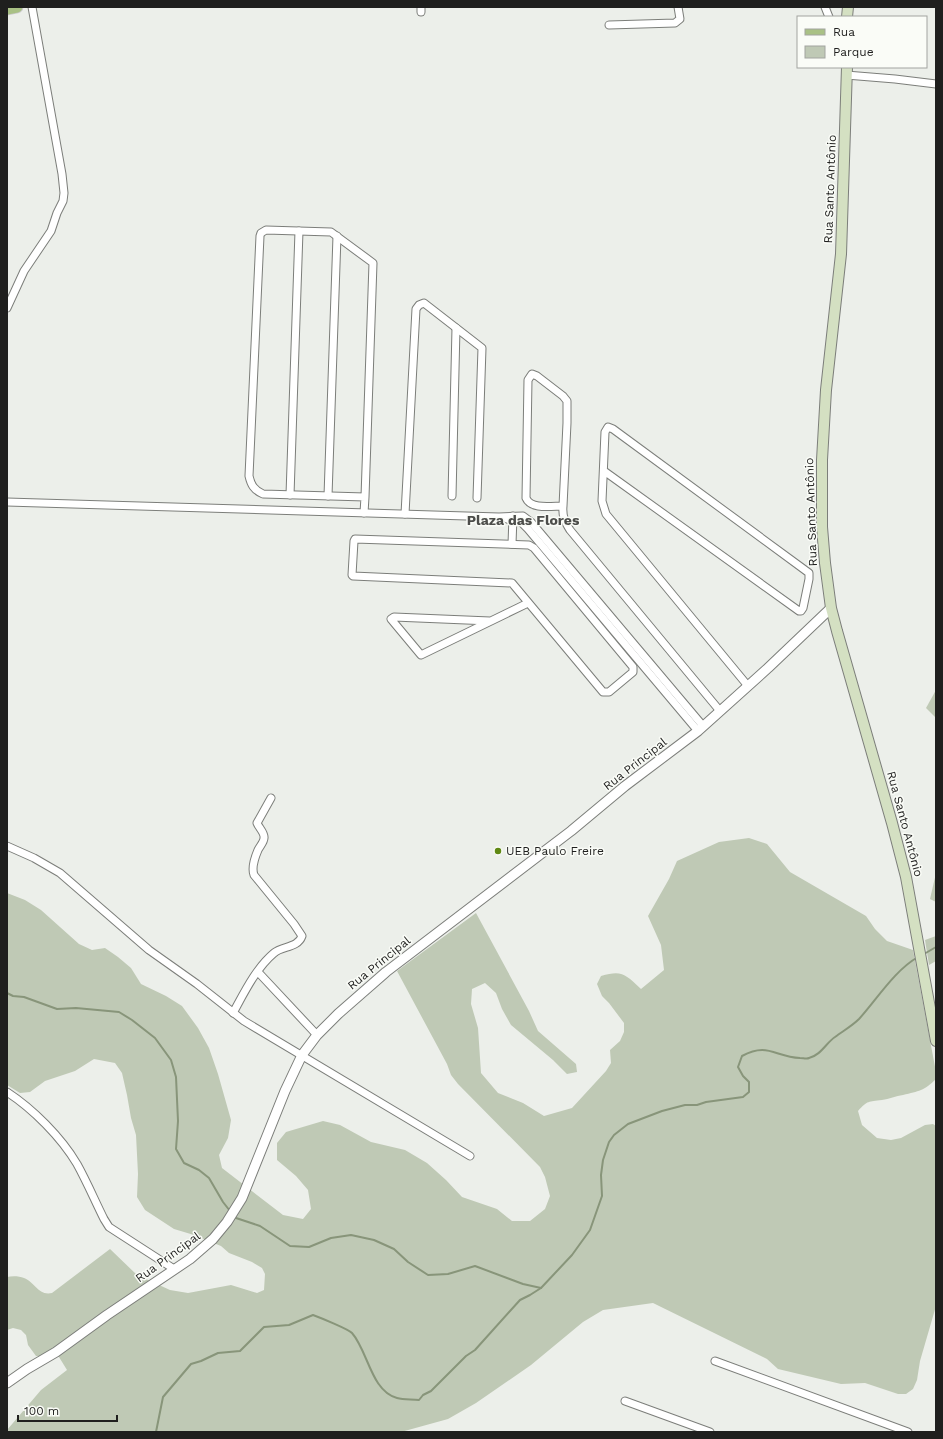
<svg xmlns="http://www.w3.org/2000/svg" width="943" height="1439" viewBox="0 0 943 1439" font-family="'Work Sans',sans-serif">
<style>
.green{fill:#bfc9b5}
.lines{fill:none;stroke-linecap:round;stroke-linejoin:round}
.stream{stroke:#88957a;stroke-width:2}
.minor-casing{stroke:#7c7e7a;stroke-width:9}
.tertiary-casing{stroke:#7c7e7a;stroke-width:11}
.secondary-casing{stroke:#7c7e7a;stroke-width:12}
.primary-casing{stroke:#c9c9c9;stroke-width:13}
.minor{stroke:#fff;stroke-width:7}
.tertiary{stroke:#fff;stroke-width:9}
.secondary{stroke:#d4e0c2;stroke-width:10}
.primary{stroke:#a9c185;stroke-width:11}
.poi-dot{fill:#5f8813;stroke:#fafcf7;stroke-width:1.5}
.labels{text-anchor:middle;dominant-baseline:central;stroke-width:3;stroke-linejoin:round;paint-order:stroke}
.street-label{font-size:12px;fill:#1f1f1e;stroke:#fafcf7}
.poi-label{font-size:12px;fill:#1f1f1e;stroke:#fafcf7;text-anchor:start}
.quarter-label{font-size:14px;font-weight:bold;fill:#4c4d4a;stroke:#fafcf7}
</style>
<rect width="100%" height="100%" fill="#ecefea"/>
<g class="green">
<path d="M936,690v28l-10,-10z"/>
<path d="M749,838l18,6 23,28 76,44 9,13 12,12 26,9 23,122v7c-12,12 -17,12 -33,16 -7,1 -14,4 -21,5 -14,2 -14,0 -24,11l4,14 15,13 14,2 10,-2 24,-13 8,-1 3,2v180l-16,55 -3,19 -4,9 -7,5h-8l-33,-11 -24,1 -63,-15 -11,-10 -114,-56 -50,7 -20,12 -52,43 -55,38 -28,16 -47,13h-394v-2l34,-40 26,-20 -8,-13 -23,-1 -8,-11 -2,-10 -5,-5 -8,-2 -6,2v-53c5,-1 12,-1 17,1 11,4 14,18 28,15l58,-44 27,26 33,15 18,3 43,-8 26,8 7,-3 1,-16 -3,-6 -10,-6 -23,-9 -8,-7 -27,-11 -20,-6 -29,-19 -8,-13 1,-23 -2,-39 -5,-17 -4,-23 -5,-22 -7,-10 -21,-4 -19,12 -30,10 -15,11 -10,1 -13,-8v-192l18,7 16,10 38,34 13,6 13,-2 13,9 13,11 10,16 25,12 16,10 16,22 11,20 9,26 13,46 -3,18 -9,17 3,13 61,47 20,4 8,-10 -3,-19 -12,-14 -19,-16v-17l9,-11 37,-11 17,4 31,17 34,8 22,13 19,17 16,17 35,12 15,12h18l15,-12 5,-13 -5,-19 -5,-10 -82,-83 -7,-9 -4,-11 -50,-93 79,-58 53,98 9,20 38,33 1,8 -10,2 -14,-14 -42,-35 -9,-16 -6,-16 -11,-10 -13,6 -1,15 7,24 3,45 17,20 25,10 21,13 28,-8 34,-37 5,-8 -1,-13 10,-9 4,-9v-9l-15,-20 -7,-7 -5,-12 4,-8c21,-6 24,-2 40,13l23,-19 -3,-25 -13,-29 21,-37 8,-18 42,-19z"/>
<path d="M936,873v29l-6,-3z"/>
<path d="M936,936v25l-7,4 -4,-25z"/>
</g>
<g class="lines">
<g class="stream">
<path d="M924,954l12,-7"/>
<path d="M7,993l6,3 11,1 33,12 19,-1 43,4 13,8 23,18 16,22 5,17 2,44 -2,28 8,14 15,7 10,8 14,24 7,9"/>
<path d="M234,1216l2,2 24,8 30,20 19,1 22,-9 20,-3 23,5 20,9 14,13 20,13 20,-1 27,-8 48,18 18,4"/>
<path d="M156,1432l7,-35 28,-33 10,-3 17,-8 22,-2 24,-24 25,-2 24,-10c8,3 35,14 39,18 16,18 19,58 45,65 7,2 15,1 22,2l4,-5 8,-4 35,-35 9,-6 45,-50 10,-5 11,-7 31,-33 18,-25 12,-34 -1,-21 2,-15 6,-18 5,-7 14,-11 34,-13 23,-6h12l9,-3 37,-5 6,-5v-10l-6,-6 -5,-9 4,-11c26,-14 33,1 58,2 3,0 7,1 9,0 12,-3 17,-15 26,-21 8,-6 17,-11 24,-18 18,-20 36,-49 59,-62"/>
</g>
<g class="minor-casing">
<g id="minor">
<path d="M421,7v5"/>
<path d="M825,7l4,10"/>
<path d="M609,25l66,-2 5,-4 -2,-12"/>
<path d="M846,75l49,4 41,5"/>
<path d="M7,308l17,-37 27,-40 6,-18 6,-12 1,-8 -2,-19 -30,-167"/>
<path d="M604,471l195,140h2l2,-3 6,-29v-6l-196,-144 -5,-2 -3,5 -3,69 4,13 142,172"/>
<path d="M290,495l9,-264"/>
<path d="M328,496l9,-260"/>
<path d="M452,496l4,-168"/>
<path d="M7,502l492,15 24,-1 8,6 172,204"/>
<path d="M563,506c-11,0 -32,4 -37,-8l2,-118 4,-6 5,2 26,20 4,5v22l-4,83c-1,10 2,16 7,24l150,181"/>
<path d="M364,513l1,-16 8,-234 -42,-31 -65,-2 -5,3 -1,3 -11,240c2,9 5,14 14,18l102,3"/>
<path d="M405,514l11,-205 3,-4 5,-2 58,45 -5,150"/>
<path d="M507,519l14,3 7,7 170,202"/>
<path d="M355,539l174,6 5,3 99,119v5l-24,20h-6l-91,-109 -159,-7 -1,-1 2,-34z"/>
<path d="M512,544l1,-28"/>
<path d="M490,621l-96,-4 -3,2 30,36 107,-52"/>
<path d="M7,846l27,12 26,15 89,77 48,34 47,37 226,135"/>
<path d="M258,972l59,63"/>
<path d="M233,1013c11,-20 23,-45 41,-60 8,-7 24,-5 28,-17l-8,-12 -40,-49c-3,-8 1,-18 4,-25 2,-4 6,-8 6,-12 1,-5 -5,-10 -7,-15l14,-25"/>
<path d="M7,1092c26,17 54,45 70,72 10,18 18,37 27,55l5,8 65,42"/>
<path d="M715,1361l193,71"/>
<path d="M625,1401l85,31"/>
</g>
</g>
<g class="tertiary-casing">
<path id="tertiary" d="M7,1383l20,-14 29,-17 51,-37 83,-56 23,-20 14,-17 15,-24 43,-107 17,-36 15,-20 21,-21 48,-42 185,-141 54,-45 73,-55 70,-63 63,-60"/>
</g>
<g class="secondary-casing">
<g id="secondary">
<path d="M847,17l1,-10"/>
<path d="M847,67l-6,187 -15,136 -4,70v67l3,36 6,45 6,23 55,192 14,54 30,164"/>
</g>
</g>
<g class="primary-casing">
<path id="primary" d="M7,9l10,-2"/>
</g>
<use href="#minor" class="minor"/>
<use href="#tertiary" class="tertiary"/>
<use href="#secondary" class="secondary"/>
<use href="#primary" class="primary"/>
</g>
<circle class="poi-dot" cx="498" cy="851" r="4"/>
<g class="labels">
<g class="street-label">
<text transform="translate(830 189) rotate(-88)">Rua Santo Antônio</text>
<text transform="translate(811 512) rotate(-92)">Rua Santo Antônio</text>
<text transform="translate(635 764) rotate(-38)">Rua Principal</text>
<text transform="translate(905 824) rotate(75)">Rua Santo Antônio</text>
<text transform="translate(379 963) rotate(-39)">Rua Principal</text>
<text transform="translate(168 1257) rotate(-36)">Rua Principal</text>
</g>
<g class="poi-label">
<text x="506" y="851">UEB Paulo Freire</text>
</g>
<g class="quarter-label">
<text x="523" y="520">Plaza das Flores</text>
</g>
</g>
<rect width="943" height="1439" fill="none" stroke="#1f1f1e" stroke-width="16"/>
<rect x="797" y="16" width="130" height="52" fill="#fafcf7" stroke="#a2a4a0"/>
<rect x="805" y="29" width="20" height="6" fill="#a9c185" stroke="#a2a4a0"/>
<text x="833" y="36" font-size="12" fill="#1f1f1e">Rua</text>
<rect x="805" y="46" width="20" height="12" fill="#bfc9b5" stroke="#a2a4a0"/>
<text x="833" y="56" font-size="12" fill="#1f1f1e">Parque</text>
<path d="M18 1415v6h99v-6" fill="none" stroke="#1f1f1e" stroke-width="2"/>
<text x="24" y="1415" font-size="12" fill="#1f1f1e" stroke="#fafcf7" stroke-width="3" paint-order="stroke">100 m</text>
</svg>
